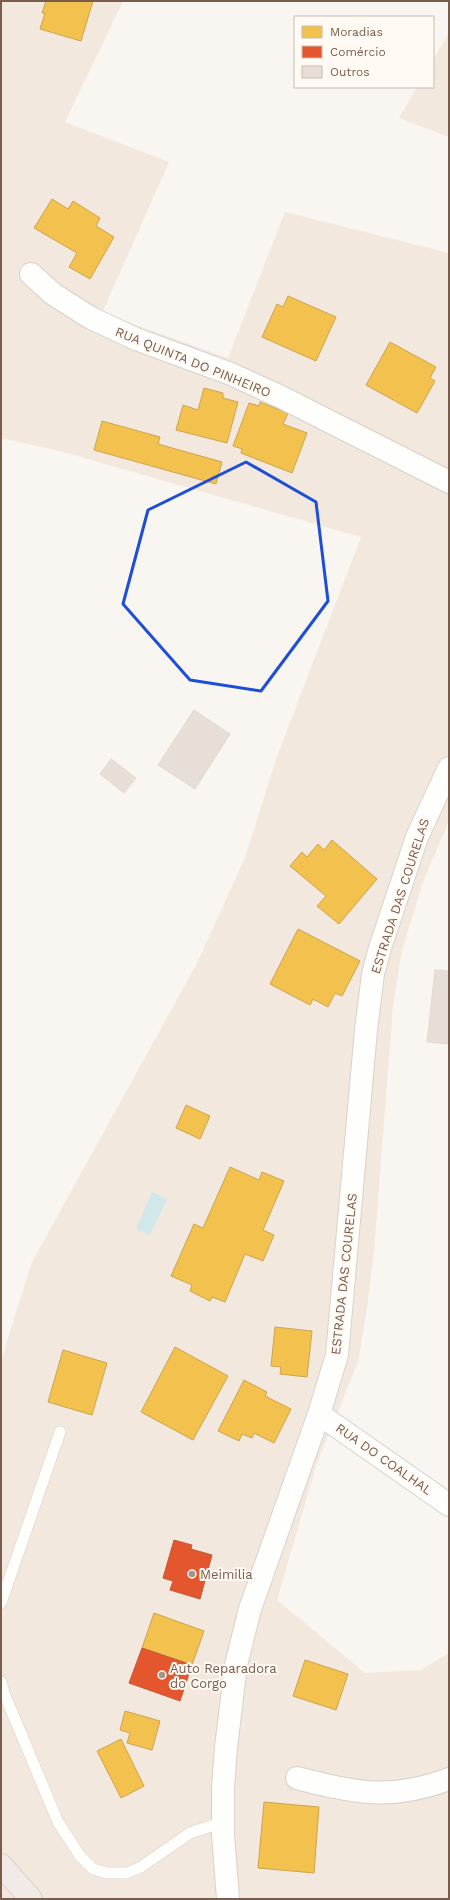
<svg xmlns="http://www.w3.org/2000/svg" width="450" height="1900" viewBox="0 0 450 1900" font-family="'Work Sans',sans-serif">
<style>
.residential{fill:#f2e8de}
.water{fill:#d0e8ea}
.homes{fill:#f2c14e;stroke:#cea34e}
.shops{fill:#e4572e;stroke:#c45837}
.building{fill:#e6ded7;stroke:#e2d8d2}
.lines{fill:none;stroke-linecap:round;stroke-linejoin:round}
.lane-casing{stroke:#d7d1cb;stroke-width:12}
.street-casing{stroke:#d7d1cb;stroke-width:24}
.secondary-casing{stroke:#d9d2cb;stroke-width:24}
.highway-casing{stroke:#dad1cc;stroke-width:24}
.lane{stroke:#fefefd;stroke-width:11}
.street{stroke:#fefefd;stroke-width:22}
.secondary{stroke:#fefefd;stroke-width:22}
.highway{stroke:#f2eae7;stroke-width:22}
.marked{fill:none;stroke:#1d4ed8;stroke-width:3;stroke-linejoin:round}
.poi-dot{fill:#a69286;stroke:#fffaf3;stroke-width:1.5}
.labels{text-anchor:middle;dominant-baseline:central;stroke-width:4;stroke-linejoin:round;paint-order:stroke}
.street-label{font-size:13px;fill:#7a5c4d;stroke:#fffaf3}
.poi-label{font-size:13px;fill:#7a5c4d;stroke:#fffaf3;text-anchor:start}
</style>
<rect width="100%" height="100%" fill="#f9f5f0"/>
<g class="residential">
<path d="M1,1h122l-58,121 104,40 -67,151 126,45 57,-146 164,41v568l-25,58 -22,71 -9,56 -19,245 -7,57 -9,54 -42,104 -39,134 88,73 56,-3 28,-17v246h-448v-538l30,-97 165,-299 49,-107 31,-99 85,-222 -301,-86 -59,-13z"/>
<path d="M449,33v104l-50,-19 18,-31h16v-27z"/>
</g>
<path class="water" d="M152,1192l15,7 -17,36 -14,-6z"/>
<g class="homes">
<path d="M46,1h47l-12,40 -41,-12 5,-16h-3z"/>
<path d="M52,199l16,10 5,-8 27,17 -4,8 18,11 -24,42 -21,-12 8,-14 -43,-25z"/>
<path d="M288,296l48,21 -20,44 -54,-24 15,-33 6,3z"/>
<path d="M390,342l46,25 -6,11 5,3 -18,32 -51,-28z"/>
<path d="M204,388l19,5v5l15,4 -11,41 -51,-13 7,-25 15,5z"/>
<path d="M260,402l28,11 -5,11 24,9 -15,40 -51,-20 1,-4 -9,-3 16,-43 10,3z"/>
<path d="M102,421l58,16 -2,7 64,18 -6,22 -122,-34z"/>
<path d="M332,840l45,39 -38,45 -22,-18 9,-10 -36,-30 12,-14 5,5 11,-13 6,6z"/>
<path d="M298,929l62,32 -18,35 -7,-3 -7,14 -15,-8 -3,6 -40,-21z"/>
<path d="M186,1105l24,11 -10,23 -24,-11z"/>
<path d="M230,1167l29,13 3,-8 22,9 -21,49 11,5 -11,26 -18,-7 -20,48 -13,-5 -2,4 -20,-10 2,-6 -21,-9 23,-52 9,4z"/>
<path d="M275,1327l37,4 -5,46 -27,-3 1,-7 -10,-1z"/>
<path d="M175,1347l53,29 -35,64 -52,-28z"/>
<path d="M63,1350l44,13 -15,52 -44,-13z"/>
<path d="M244,1380l23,12 -2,4 26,13 -17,34 -20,-10 -2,5 -10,-4 -3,7 -21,-10z"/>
<path d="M154,1613l50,18 -12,34 -50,-17z"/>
<path d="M305,1660l43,14 -12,36 -43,-14z"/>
<path d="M125,1711l35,10 -8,29 -25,-7 3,-10 -10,-3z"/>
<path d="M121,1739l23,47 -23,12 -24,-47z"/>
<path d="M264,1802l55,5 -5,66 -56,-5z"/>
</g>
<g class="shops">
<path d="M174,1540l18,5 -1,4 21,6 -12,44 -30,-9 3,-9 -10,-3z"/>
<path d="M142,1648l50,17 -12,36 -51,-18z"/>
</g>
<g class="building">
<path d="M194,710l36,24 -35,55 -37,-24z"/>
<path d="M111,759l25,19 -12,15 -24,-19z"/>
<path d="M435,970l14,1v73l-22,-2z"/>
</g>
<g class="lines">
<g class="lane-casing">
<g id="lane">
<path d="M1,1603l59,-171"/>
<path d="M1,1682l3,11 54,129 22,34 13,13 14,4h20l14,-6 49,-34 33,-11"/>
</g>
</g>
<g class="street-casing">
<g id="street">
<path d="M31,274l22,20 38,24 45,21 95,35 50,23 168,85"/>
<path d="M319,1414l130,91"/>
<path d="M297,1778c59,15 93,23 152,1"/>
</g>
</g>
<g class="secondary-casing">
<path id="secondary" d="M228,1899l-5,-65v-46l3,-41 10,-82 14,-56 69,-195 18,-59 29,-325 7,-56 7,-26 37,-111 32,-69"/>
</g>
<g class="highway-casing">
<path id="highway" d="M1,1865l30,34"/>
</g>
<use href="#lane" class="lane"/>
<use href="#street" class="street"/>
<use href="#secondary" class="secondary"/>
<use href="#highway" class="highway"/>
</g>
<path class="marked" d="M246,462l70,40 12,99 -67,90 -71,-11 -67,-76 25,-94z"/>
<g class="poi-dot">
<circle cx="192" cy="1574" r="4"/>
<circle cx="162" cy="1675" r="4"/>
</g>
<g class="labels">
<g class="street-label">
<text transform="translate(193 362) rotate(22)">RUA QUINTA DO PINHEIRO</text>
<text transform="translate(400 896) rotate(-72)">ESTRADA DAS COURELAS</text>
<text transform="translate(344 1274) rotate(-84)">ESTRADA DAS COURELAS</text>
<text transform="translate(384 1459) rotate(35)">RUA DO COALHAL</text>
</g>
<g class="poi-label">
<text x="200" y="1574">Meimilia</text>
<text x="170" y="1668">Auto Reparadora<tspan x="170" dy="15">do Corgo</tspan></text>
</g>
</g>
<rect width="450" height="1900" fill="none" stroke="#7a5c4d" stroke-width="4"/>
<rect x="294" y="16" width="140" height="72" fill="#fffaf3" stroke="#cabbb1"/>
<rect x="302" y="26" width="20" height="12" fill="#f2c14e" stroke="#cabbb1"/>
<text x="330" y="36" font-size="12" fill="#7a5c4d">Moradias</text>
<rect x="302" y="46" width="20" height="12" fill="#e4572e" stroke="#cabbb1"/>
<text x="330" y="56" font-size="12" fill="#7a5c4d">Comércio</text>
<rect x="302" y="66" width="20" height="12" fill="#e6ded7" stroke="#cabbb1"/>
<text x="330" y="76" font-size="12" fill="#7a5c4d">Outros</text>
</svg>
